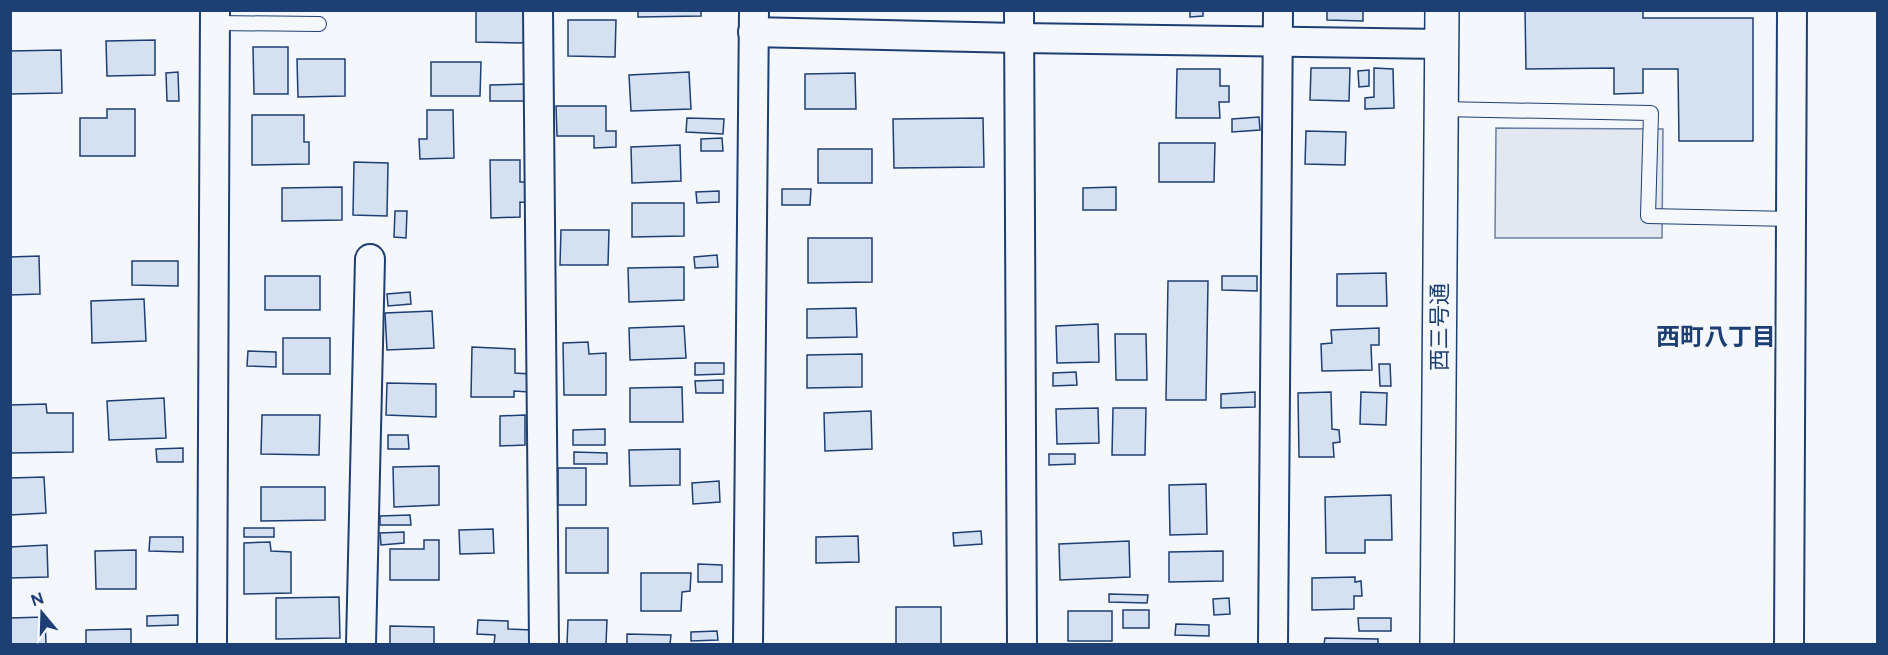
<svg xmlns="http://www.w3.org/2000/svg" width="1888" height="655" viewBox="0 0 1888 655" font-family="Figtree,'Noto Sans JP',sans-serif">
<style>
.parking{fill:#e3e8f0;stroke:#687fa3;stroke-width:1.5}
.building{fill:#d5e0f0;stroke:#1d3f73;stroke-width:1.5}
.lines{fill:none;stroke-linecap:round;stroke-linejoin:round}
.service-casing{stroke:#1d3f73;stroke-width:16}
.minor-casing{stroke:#1d3f73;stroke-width:32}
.tertiary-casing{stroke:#1d3f73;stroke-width:36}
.service{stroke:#f4f7fb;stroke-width:14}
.minor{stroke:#f4f7fb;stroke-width:28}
.tertiary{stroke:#f4f7fb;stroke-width:33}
.labels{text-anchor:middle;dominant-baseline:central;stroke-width:4.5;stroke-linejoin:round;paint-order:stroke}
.street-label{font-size:22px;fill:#1d3f73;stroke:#f4f7fb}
.neighbourhood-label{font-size:24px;font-weight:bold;fill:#1d3f73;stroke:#f4f7fb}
</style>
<rect width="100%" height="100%" fill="#f4f7fb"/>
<path class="parking" d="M1496,128l167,1 -1,109h-167z"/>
<g class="building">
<path d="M476,10h50v33l-50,-1z"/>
<path d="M638,10h63v6l-63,1z"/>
<path d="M1190,10h13v6l-13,1z"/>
<path d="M1327,10h36v11l-36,-1z"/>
<path d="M1525,10h118v8h110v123h-74l-1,-72h-35v24l-29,1v-26l-88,1z"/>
<path d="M568,20h48l-1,37 -47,-1z"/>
<path d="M155,40v35l-48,1 -1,-35z"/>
<path d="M253,47h35v47h-34z"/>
<path d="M61,50l1,43 -52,1v-43z"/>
<path d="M297,59h48v37l-47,1z"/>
<path d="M431,62h50l-1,34h-49z"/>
<path d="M1311,68h39l-1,33 -39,-1z"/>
<path d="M1374,68l19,1 1,39 -29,1v-11l9,-1z"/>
<path d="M1177,69h43v17h9v16h-10l1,16h-44z"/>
<path d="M1369,70v16l-10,1 -1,-16z"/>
<path d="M178,72l1,29h-12l-1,-28z"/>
<path d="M689,72l2,37 -60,2 -2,-36z"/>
<path d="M855,73l1,36h-51v-35z"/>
<path d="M526,84v17h-36v-16z"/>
<path d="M556,106h50v25h10v16l-22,1v-12h-37z"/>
<path d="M107,109h28v47h-55v-38h27z"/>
<path d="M427,110h26l1,48 -34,1 -1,-20h8z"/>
<path d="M252,115h52v27h5v22l-57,1z"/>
<path d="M1259,117l1,13 -28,2v-13z"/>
<path d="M687,118l37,1 -1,15 -37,-2z"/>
<path d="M983,118l1,49 -90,1 -1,-49z"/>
<path d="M1306,131l40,1 -1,33 -40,-1z"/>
<path d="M722,138l1,13h-22v-12z"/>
<path d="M1159,143h56l-1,39h-55z"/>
<path d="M680,145l1,36 -49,2 -1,-36z"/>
<rect x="818" y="149" width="54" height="34"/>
<path d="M490,160h30v22h10l1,21 -11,-1v15l-29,1z"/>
<path d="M354,162l34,1 -1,53 -34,-1z"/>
<path d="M342,187v33l-60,1v-33z"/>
<path d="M1116,187v23h-33v-22z"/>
<path d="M782,189h29l-1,16h-28z"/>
<path d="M719,191v11l-22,1 -1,-11z"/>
<path d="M632,203h52v33l-52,1z"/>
<path d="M395,211h12l-1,27 -12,-1z"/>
<path d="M561,230h48l-1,35h-48z"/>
<path d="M808,238h64v44l-64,1z"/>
<path d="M717,255l1,12 -23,1 -1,-11z"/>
<path d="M39,256l1,38 -30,1v-38z"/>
<path d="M132,261h46v25l-46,-1z"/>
<path d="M684,267v33l-55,2 -1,-34z"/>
<path d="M1386,273l1,33h-50v-32z"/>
<rect x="265" y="276" width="55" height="34"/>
<path d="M1222,276h35v15l-35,-1z"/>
<path d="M1168,281h40l-2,119h-40z"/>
<path d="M410,292l1,12 -23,2 -1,-12z"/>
<path d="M144,299l2,42 -54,2 -1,-42z"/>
<path d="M856,308l1,29 -50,1v-29z"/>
<path d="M432,311l2,37 -47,2 -2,-37z"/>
<path d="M1098,324l1,38 -42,1 -1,-37z"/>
<path d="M684,326l2,32 -56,2 -1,-32z"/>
<path d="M1379,328v17h-8l1,25 -50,1 -1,-27 11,-1 -1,-13z"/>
<path d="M1115,334h31l1,46h-31z"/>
<rect x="283" y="338" width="47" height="36"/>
<path d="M588,342l1,12 17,-1v42h-42l-1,-52z"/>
<path d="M472,347l43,2v24l15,1 -1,18 -15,-1v6h-43z"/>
<path d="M248,351l28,1v15l-29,-1z"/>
<path d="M862,354v33l-55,1v-33z"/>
<path d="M695,363h29v11l-29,1z"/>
<path d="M1379,364h11l1,22h-11z"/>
<path d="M1076,372l1,13 -24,1v-13z"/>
<path d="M723,380v13h-27l-1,-12z"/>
<path d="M387,383l49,1v33l-50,-2z"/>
<path d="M682,387l1,35h-53v-34z"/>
<path d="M1255,392v15l-34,1v-14z"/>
<path d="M1331,392l1,37 7,1 1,12 -7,1 1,14h-35l-1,-64z"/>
<path d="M1361,392l26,1 -1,32 -26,-1z"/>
<path d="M164,398l2,40 -57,2 -2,-39z"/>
<path d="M46,404l1,9h26v39l-63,1v-48z"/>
<path d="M1098,408l1,35 -42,1 -1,-35z"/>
<path d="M1113,408h33l-1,47h-33z"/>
<path d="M871,411l1,38 -47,2 -1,-38z"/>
<path d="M262,415h58l-1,40 -58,-1z"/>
<path d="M525,415v30l-25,1v-30z"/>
<path d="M605,429v16h-32v-15z"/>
<path d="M388,435h20l1,14h-21z"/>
<path d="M183,448v14h-26l-1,-13z"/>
<path d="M680,449v36l-50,1 -1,-36z"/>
<path d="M574,452l33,1v11h-33z"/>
<path d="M1049,454h26v10l-26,1z"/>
<path d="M439,466v39l-45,2 -1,-40z"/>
<rect x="558" y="468" width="28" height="37"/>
<path d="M44,477l2,36 -36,2v-37z"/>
<path d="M719,481l1,21 -27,2 -1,-21z"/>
<path d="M1206,484l1,50 -37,1 -1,-50z"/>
<path d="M261,487h64v33l-64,1z"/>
<path d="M1391,495l1,45h-27v13h-39l-1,-56z"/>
<path d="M410,515l1,10h-31v-9z"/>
<rect x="244" y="528" width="30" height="9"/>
<rect x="566" y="528" width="42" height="45"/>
<path d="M493,529l1,24 -34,1 -1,-24z"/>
<path d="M981,531l1,13 -28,2 -1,-13z"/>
<path d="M404,532v11l-23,2 -1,-12z"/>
<path d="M858,536l1,26 -43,1v-26z"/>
<path d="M150,537h33v15l-34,-1z"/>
<path d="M424,540h15v40h-49v-31h34z"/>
<path d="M1129,541l1,36 -70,3 -1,-36z"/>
<path d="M270,542l1,9 20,1v41l-47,1v-51z"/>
<path d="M47,545l1,32 -38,1v-31z"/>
<path d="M136,550v39h-40l-1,-38z"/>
<path d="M1223,551v30l-54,1v-30z"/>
<path d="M698,564l24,1v17h-24z"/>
<path d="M641,573h50l-1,18 -8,1 -1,19h-40z"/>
<path d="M1355,577v5l6,-1 1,15h-8v13l-42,1v-32z"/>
<path d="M1109,594l39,1 -1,8 -38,-1z"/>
<path d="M339,597l1,41 -64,1v-41z"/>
<path d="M1229,598l1,16 -16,1 -1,-16z"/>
<rect x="896" y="607" width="45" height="37"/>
<rect x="1123" y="610" width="26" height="18"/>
<rect x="1068" y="611" width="44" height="30"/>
<path d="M178,615v10l-31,1v-10z"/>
<path d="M45,617l1,27h-36v-26z"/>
<path d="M1358,618h33v13h-32z"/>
<path d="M478,620l30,1v8l24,1v14h-38l1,-9 -18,-1z"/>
<path d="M568,620h39l-1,24h-39z"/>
<path d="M1176,624l33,1v11l-34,-1z"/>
<path d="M390,626l44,1v17h-44z"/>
<path d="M131,629v15h-45v-14z"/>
<path d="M717,631l1,9 -27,1v-9z"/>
<path d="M627,634l44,1 -1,9h-43z"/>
<path d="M1325,638l53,1v5h-54z"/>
</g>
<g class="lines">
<g class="service-casing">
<g id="service">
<path d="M216,23l103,1"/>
<path d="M1440,109l211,4 -3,103 143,3"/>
</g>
</g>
<g class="minor-casing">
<g id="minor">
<path d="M538,10l6,634"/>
<path d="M1019,10l3,634"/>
<path d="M753,32l266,6 423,6"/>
<path d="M212,644l3,-634"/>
<path d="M361,644l9,-385"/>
<path d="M748,644l6,-634"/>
<path d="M1273,644l5,-634"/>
<path d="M1789,644l3,-634"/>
</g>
</g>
<g class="tertiary-casing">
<path id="tertiary" d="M1437,644l5,-634"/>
</g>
<use href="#service" class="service"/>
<use href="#minor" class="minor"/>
<use href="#tertiary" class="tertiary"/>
</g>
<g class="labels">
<g class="street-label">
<text transform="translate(1439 327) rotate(-90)">西三号通</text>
</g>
<g class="neighbourhood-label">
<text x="1716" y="336">西町八丁目</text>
</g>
</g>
<rect width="1888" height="655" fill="none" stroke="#1d3f73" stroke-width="24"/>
<g transform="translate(42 613) rotate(341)" stroke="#f4f7fb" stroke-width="4.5" paint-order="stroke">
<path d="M0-4.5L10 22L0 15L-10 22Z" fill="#1d3f73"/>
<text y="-9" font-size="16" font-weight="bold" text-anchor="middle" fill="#1d3f73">N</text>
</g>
</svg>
